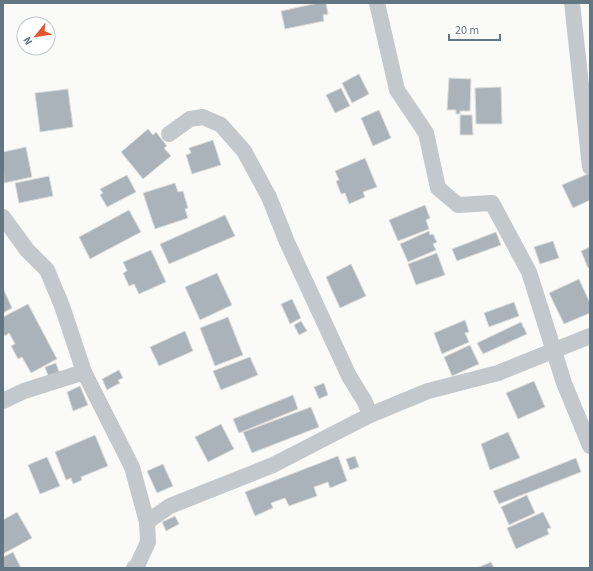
<svg xmlns="http://www.w3.org/2000/svg" width="593" height="571" viewBox="0 0 593 571" font-family="'Source Sans 3',sans-serif">
<style>
.building{fill:#aab3b9;stroke:#dcdcda}
.lines{fill:none;stroke-linecap:round;stroke-linejoin:round}
.street{stroke:#c3c8cc;stroke-width:16}
</style>
<rect width="100%" height="100%" fill="#fafaf8"/>
<g class="building">
<path d="M318,3h8l2,11 -5,1 1,6 -39,8 -4,-18z"/>
<path d="M359,74l10,20 -17,9 -10,-20z"/>
<path d="M449,78l22,1 -1,32h-10v3h-4v-4h-9z"/>
<path d="M501,87l1,37h-26l-1,-36z"/>
<path d="M341,88l9,18 -15,7 -9,-18z"/>
<path d="M68,89l5,38 -33,5 -5,-39z"/>
<path d="M379,110l12,28 -18,8 -12,-28z"/>
<path d="M460,115h12l1,20h-13z"/>
<path d="M148,129l5,6 3,-3 11,14 -3,2 7,8 -28,23 -22,-27z"/>
<path d="M213,140l8,25 -29,9 -6,-19 5,-2 -2,-5z"/>
<path d="M26,147l6,30 -28,6 -1,-31z"/>
<path d="M365,158l12,29 -14,5 2,5 -16,7 -4,-11 -4,1 -5,-13 3,-1 -4,-9z"/>
<path d="M590,173v27l-17,8 -11,-23z"/>
<path d="M127,175l9,17 -29,15 -7,-12 3,-2 -3,-4z"/>
<path d="M49,176l4,20 -34,7 -4,-20z"/>
<path d="M175,183l3,9 5,-1 5,17 -3,1 3,9 -33,11 -12,-36z"/>
<path d="M425,205l5,13 -4,2 3,9 -31,12 -9,-21z"/>
<path d="M129,210l12,22 -51,27 -11,-22z"/>
<path d="M225,215l10,21 -66,28 -9,-20z"/>
<path d="M429,231l1,4 3,-1 4,8 -4,2 3,6 -28,12 -8,-18z"/>
<path d="M496,232l5,13 -44,16 -5,-12z"/>
<path d="M553,241l6,17 -19,6 -6,-17z"/>
<path d="M590,247v20l-2,1 -7,-17z"/>
<path d="M151,250l15,32 -27,12 -5,-10 -5,2 -6,-13 4,-2 -4,-9z"/>
<path d="M437,253l8,22 -29,10 -8,-21z"/>
<path d="M351,264l15,32 -26,12 -14,-31z"/>
<path d="M217,273l15,32 -32,15 -15,-33z"/>
<path d="M579,279l11,24v10l-26,11 -15,-31z"/>
<path d="M3,288l9,20 -9,5z"/>
<path d="M292,299l9,19 -11,6 -9,-20z"/>
<path d="M514,302l5,14 -30,11 -5,-14z"/>
<path d="M28,304l29,55 -26,14 -9,-16 -4,2 -7,-13 4,-2 -6,-11 -4,3 -2,-3v-16z"/>
<path d="M228,317l15,38 -28,11 -15,-38z"/>
<path d="M465,320l4,12 -4,1 4,9 -27,12 -8,-21z"/>
<path d="M301,321l6,10 -8,4 -5,-10z"/>
<path d="M521,322l6,12 -44,20 -6,-11z"/>
<path d="M185,331l8,20 -34,15 -9,-19z"/>
<path d="M470,345l9,19 -27,12 -8,-19z"/>
<path d="M250,357l8,18 -37,15 -8,-19z"/>
<path d="M56,363l3,9 -11,4 -3,-9z"/>
<path d="M119,370l4,8 -5,2 2,3 -13,7 -5,-11z"/>
<path d="M534,381l11,26 -27,12 -12,-26z"/>
<path d="M324,383l4,12 -9,4 -5,-12z"/>
<path d="M80,386l8,19 -15,6 -6,-19z"/>
<path d="M293,395l5,14 -59,24 -6,-14z"/>
<path d="M311,407l8,20 -67,26 -9,-21z"/>
<path d="M221,424l13,25 -26,13 -13,-25z"/>
<path d="M508,432l12,26 -30,12 -9,-26z"/>
<path d="M95,435l13,31 -27,11 1,3 -9,4 -2,-6 -5,2 -11,-28z"/>
<path d="M338,456l9,25 -17,7 -2,-6 -14,5 3,9 -28,10 -4,-8 -14,5 2,5 -18,8 -10,-24z"/>
<path d="M355,456l4,11 -9,3 -4,-11z"/>
<path d="M47,457l13,29 -20,8 -12,-29z"/>
<path d="M576,458l5,14 -82,32 -6,-13z"/>
<path d="M163,464l10,22 -16,7 -10,-22z"/>
<path d="M527,495l8,18 -26,12 -8,-18z"/>
<path d="M17,512l15,26 -29,16v-34z"/>
<path d="M543,512l8,16 -4,1 2,5 -33,15 -9,-21z"/>
<path d="M175,516l4,8 -13,7 -4,-9z"/>
<path d="M13,552l8,16h-18v-11z"/>
<path d="M491,562l3,6h-17z"/>
</g>
<g class="lines">
<g class="street">
<path d="M377,3l20,87 29,43 12,55 20,17 34,-2 37,69 35,111 26,63"/>
<path d="M572,3l18,164"/>
<path d="M169,134l21,-15 13,-2 18,8 23,26 25,46 18,45 62,134 16,26 5,13"/>
<path d="M3,217l24,33 20,20 15,36 22,66 -60,19 -21,10"/>
<path d="M84,372l48,95 15,55"/>
<path d="M134,568l3,-2 11,-24 -1,-20 23,-16 103,-41 97,-50 58,-24 70,-18 92,-37"/>
</g>
</g>
<rect width="593" height="571" fill="none" stroke="#657683" stroke-width="8"/>
<g transform="translate(36 36) rotate(240)"><circle r="19" fill="#ffffff" stroke="#c1c8cd"/>
<path d="M0-3L7 15L0 10L-7 15Z" fill="#e4572e"/>
<text y="-6" font-size="11" font-weight="bold" text-anchor="middle" fill="#657683">N</text>
</g>
<path d="M449 34v6h51v-6" fill="none" stroke="#657683" stroke-width="2"/>
<text x="455" y="34" font-size="12" fill="#657683" stroke="#ffffff" stroke-width="3" paint-order="stroke">20 m</text>
</svg>
